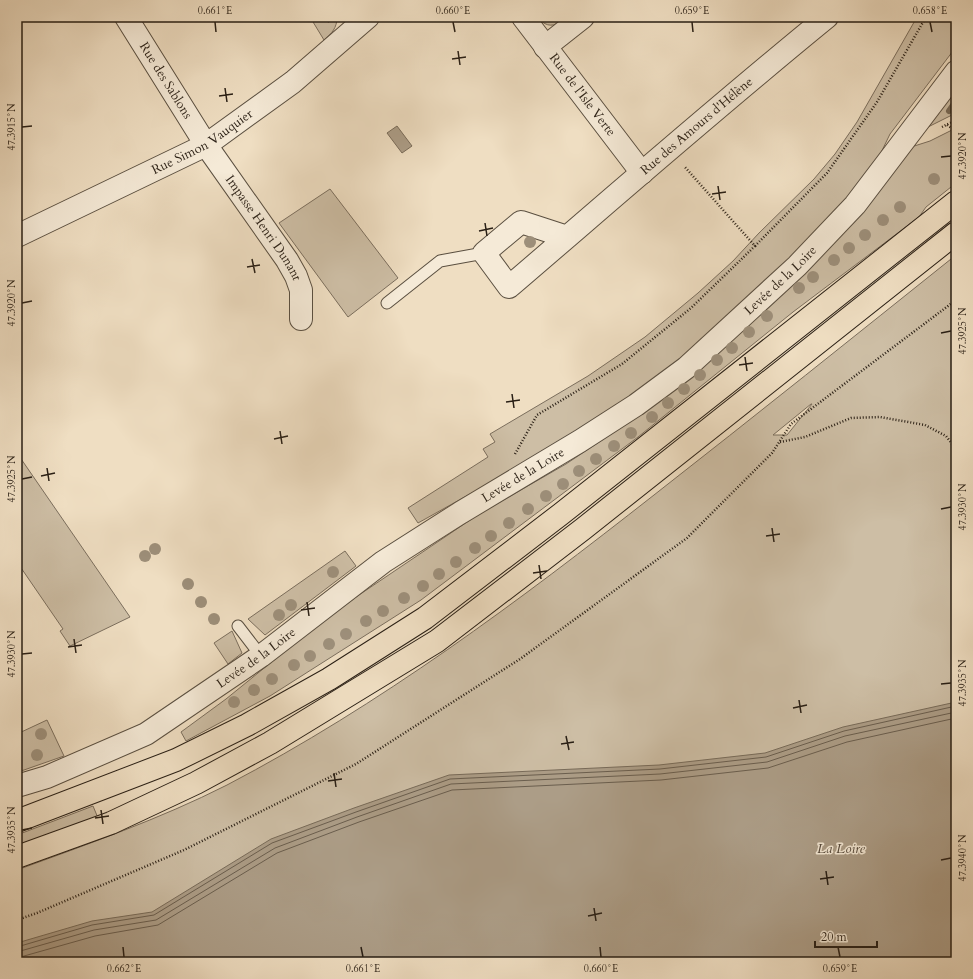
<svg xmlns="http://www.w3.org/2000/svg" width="973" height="979" viewBox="0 0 973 979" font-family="Cardo,serif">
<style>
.green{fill:#cdbea5;stroke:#7b6e5d;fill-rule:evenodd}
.water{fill:#ac9d87;stroke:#786b59}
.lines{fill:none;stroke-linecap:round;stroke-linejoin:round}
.shore{stroke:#6a5e4e;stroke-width:1}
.stream{stroke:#786b59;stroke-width:6}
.service-casing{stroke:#5a4f40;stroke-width:13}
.minor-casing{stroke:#5a4f40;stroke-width:24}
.trunk-casing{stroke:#291f15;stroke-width:24}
.path{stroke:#291f15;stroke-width:2.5;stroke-dasharray:1 2;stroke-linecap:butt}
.service{stroke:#f5ead7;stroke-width:11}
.minor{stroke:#f5ead7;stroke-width:22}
.trunk{stroke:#efdec2;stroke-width:22}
.tree{fill:#9d8f7a}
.ticks{fill:none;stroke:#291f15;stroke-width:1.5}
.labels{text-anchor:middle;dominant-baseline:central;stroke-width:3;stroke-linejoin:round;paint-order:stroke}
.street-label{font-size:13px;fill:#291f15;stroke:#f5ead7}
.water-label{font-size:14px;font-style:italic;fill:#574b3d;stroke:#f5ead7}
.neatline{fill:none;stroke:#291f15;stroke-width:1.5}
.ticks-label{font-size:10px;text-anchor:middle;fill:#291f15}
</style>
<rect width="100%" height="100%" fill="#efdec2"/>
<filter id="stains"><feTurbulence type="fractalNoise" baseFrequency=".005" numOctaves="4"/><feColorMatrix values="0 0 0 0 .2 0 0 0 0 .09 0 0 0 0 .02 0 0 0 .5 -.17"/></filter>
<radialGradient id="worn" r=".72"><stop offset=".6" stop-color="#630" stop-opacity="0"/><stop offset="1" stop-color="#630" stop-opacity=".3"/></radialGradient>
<g class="green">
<path d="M310,17h27c0,11 -5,16 -13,23z"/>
<path d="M537,17h19l4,5c-9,6 -16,3 -23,-5z"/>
<path d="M917,17h39v30l-66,87 -14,29 -65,78 -133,125 -167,110 -41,18 -52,29 -10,-15 80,-51 -5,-8 12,-7 -5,-8 98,-58 57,-39 53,-44 35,-32 26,-28 55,-54 21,-25 22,-32z"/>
<path d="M956,81v32l-30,15z"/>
<path d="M956,128v55l-30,24 -7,10 -126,95 -155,125 -217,163 -151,96 -84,45 -5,-9 45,-33 69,-56 61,-46 123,-83 87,-50 54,-36 288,-280 22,-7z"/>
<path d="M330,189l68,89 -50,39 -69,-94z"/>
<path d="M956,255v707h-939v-92c71,-26 143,-51 210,-85 153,-80 292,-184 427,-290 101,-79 202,-160 302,-240zM812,404l-25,31h-14l38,-31z"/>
<path d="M17,453l113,164 -60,29 -10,-15 3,-2 -46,-67z"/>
<path d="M345,551l11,15 -91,69 -17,-16z"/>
<path d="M232,631l10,22 -14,11 -14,-21z"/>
<path d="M47,720l17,36 -40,14 -7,2v-38z"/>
<path d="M93,806l5,12 -81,31v-14z"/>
</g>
<g class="water">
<path d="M397,126l15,20 -10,7 -15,-20z"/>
<path d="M956,702v260h-939v-19l75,-22 60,-9 119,-73 83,-31 95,-33 210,-10 106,-12 78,-26z"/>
</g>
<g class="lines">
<g class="shore">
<path d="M17,947l75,-22 62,-10 118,-72 84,-31 94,-33 210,-10 106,-12 78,-26 112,-25"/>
<path d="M17,952l77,-22 62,-10 119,-72 82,-31 94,-33 209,-10 107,-12 78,-26 111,-24"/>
<path d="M17,958l78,-22 63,-11 119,-72 82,-31 93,-32 209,-10 107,-12 79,-26 109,-24"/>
</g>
<path class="stream" d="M949,111l7,-10"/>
<g class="service-casing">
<g id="service">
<path d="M387,303l53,-42 44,-8"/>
<path d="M238,626l23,30"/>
</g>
</g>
<g class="minor-casing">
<g id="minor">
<path id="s1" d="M126,17l80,128 81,115 9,16 5,14v29"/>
<path id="s2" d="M523,17l119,156"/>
<path d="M545,47l38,-30"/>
<path id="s3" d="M17,236l189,-91 87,-63 75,-65"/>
<path id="s4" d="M567,237l-46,-15 -37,31 25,34c105,-90 210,-182 318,-270"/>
<path id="s5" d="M17,786l30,-9 99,-43 115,-78 122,-94 77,-49 120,-72 56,-36 50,-37 111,-102 58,-61 101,-133"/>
</g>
</g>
<g class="trunk-casing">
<g id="trunk">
<path d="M17,821l159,-61 71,-35 82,-46 96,-61 136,-104 395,-312"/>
<path d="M17,857l94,-34 85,-40 74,-40 167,-102 146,-112 373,-296"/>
</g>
</g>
<g class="path">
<path d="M325,17l4,5"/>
<path d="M947,125l9,6"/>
<path d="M942,127l14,-7"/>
<path d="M755,246l72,-73 50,-71 49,-85"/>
<path d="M780,442l25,-5 46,-19 29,-1 45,8 21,11 10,13"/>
<path d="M515,454l22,-39 85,-51 69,-56 64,-62 -71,-80"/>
<path d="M17,920l20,-7 147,-63 172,-86 164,-105 167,-121 85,-85 19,-29 165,-124"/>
</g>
<use href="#service" class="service"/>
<use href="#minor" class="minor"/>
<use href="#trunk" class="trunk"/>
</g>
<g class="tree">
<circle cx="934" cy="179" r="6"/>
<circle cx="900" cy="207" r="6"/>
<circle cx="883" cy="220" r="6"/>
<circle cx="865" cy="235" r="6"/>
<circle cx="530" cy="242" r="6"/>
<circle cx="849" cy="248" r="6"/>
<circle cx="834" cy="260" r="6"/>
<circle cx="813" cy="277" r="6"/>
<circle cx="799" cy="288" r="6"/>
<circle cx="767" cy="316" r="6"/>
<circle cx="749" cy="332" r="6"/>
<circle cx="732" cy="348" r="6"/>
<circle cx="717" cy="360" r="6"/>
<circle cx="700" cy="375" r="6"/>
<circle cx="684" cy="389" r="6"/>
<circle cx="668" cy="403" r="6"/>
<circle cx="652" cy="417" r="6"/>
<circle cx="631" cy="433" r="6"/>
<circle cx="614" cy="446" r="6"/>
<circle cx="596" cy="459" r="6"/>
<circle cx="579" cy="471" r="6"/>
<circle cx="563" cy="484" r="6"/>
<circle cx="546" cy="496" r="6"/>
<circle cx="528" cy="509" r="6"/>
<circle cx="509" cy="523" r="6"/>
<circle cx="491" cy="536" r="6"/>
<circle cx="475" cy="548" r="6"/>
<circle cx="155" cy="549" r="6"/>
<circle cx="145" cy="556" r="6"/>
<circle cx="456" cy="562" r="6"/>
<circle cx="333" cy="572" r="6"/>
<circle cx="439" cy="574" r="6"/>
<circle cx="188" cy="584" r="6"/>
<circle cx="423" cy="586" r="6"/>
<circle cx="404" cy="598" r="6"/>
<circle cx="201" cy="602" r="6"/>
<circle cx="291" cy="605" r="6"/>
<circle cx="383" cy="611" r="6"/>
<circle cx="279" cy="615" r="6"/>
<circle cx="214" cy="619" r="6"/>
<circle cx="366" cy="621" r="6"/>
<circle cx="346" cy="634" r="6"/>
<circle cx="329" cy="644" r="6"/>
<circle cx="310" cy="656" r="6"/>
<circle cx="294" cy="665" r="6"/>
<circle cx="272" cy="679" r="6"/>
<circle cx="254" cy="690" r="6"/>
<circle cx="234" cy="702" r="6"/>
<circle cx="41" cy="734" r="6"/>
<circle cx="37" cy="755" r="6"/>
</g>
<path class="ticks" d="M215,22l1,10M453,22l2,10M692,22l1,10M930,22l2,10M458,51l2,14M452,59l14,-2M225,88l2,14M219,96l14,-2M22,127l10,-1M941,157l10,-1M718,186l2,14M712,194l14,-2M485,223l2,13M479,231l14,-3M252,259l3,14M247,267l13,-2M22,303l10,-2M941,333l10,-2M745,357l2,14M739,365l14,-2M512,394l2,14M506,402l14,-2M280,431l2,13M274,439l14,-3M47,468l2,13M41,476l14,-3M22,479l10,-2M941,509l10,-2M772,528l2,14M766,536l14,-2M539,565l2,14M533,573l14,-2M307,602l2,14M301,610l14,-2M74,639l2,14M68,647l14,-2M22,654l10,-1M941,684l10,-1M799,700l2,13M793,708l14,-3M566,736l3,14M561,744l13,-2M334,773l2,14M328,781l14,-2M101,810l2,14M95,818l14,-2M22,830l10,-2M941,860l10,-2M826,871l2,14M820,879l14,-2M594,908l2,13M588,916l14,-3M123,947l1,10M361,947l2,10M600,947l1,10M838,947l2,10"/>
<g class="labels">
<g class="street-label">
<text stroke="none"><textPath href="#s1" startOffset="75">Rue des Sablons</textPath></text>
<text stroke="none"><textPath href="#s2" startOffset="98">Rue de l'Isle Verte</textPath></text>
<text stroke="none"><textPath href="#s4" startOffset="386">Rue des Amours d'Hélène</textPath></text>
<text stroke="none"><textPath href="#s3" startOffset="208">Rue Simon Vauquier</textPath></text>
<text stroke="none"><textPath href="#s1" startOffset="252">Impasse Henri Dunant</textPath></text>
<text stroke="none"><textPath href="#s5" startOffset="921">Levée de la Loire</textPath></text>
<text stroke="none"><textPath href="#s5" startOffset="597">Levée de la Loire</textPath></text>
<text stroke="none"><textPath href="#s5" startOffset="273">Levée de la Loire</textPath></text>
</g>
<g class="water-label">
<text x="841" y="848">La Loire</text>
</g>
</g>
<rect width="973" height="979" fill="none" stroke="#efdec2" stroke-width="44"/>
<path d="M815 941v6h62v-6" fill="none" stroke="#291f15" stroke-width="2"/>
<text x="821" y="941" font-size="12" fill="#291f15" stroke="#f5ead7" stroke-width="3" paint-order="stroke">20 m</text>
<rect x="22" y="22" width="929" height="935" class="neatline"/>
<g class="ticks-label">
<text x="215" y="14">0.661°E</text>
<text x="453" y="14">0.660°E</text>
<text x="692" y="14">0.659°E</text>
<text x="930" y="14">0.658°E</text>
<text transform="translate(11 127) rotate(-90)" y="4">47.3915°N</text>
<text transform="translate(962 156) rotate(-90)" y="4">47.3920°N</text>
<text transform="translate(11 303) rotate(-90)" y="4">47.3920°N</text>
<text transform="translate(962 331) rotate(-90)" y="4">47.3925°N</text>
<text transform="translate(11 479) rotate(-90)" y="4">47.3925°N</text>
<text transform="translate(962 507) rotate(-90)" y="4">47.3930°N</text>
<text transform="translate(11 654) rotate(-90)" y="4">47.3930°N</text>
<text transform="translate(962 683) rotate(-90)" y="4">47.3935°N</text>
<text transform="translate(11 830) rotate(-90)" y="4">47.3935°N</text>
<text transform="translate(962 858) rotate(-90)" y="4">47.3940°N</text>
<text x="124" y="972">0.662°E</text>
<text x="363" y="972">0.661°E</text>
<text x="601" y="972">0.660°E</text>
<text x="840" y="972">0.659°E</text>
</g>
<rect width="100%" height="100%" filter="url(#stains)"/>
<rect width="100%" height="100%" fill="url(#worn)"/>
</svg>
